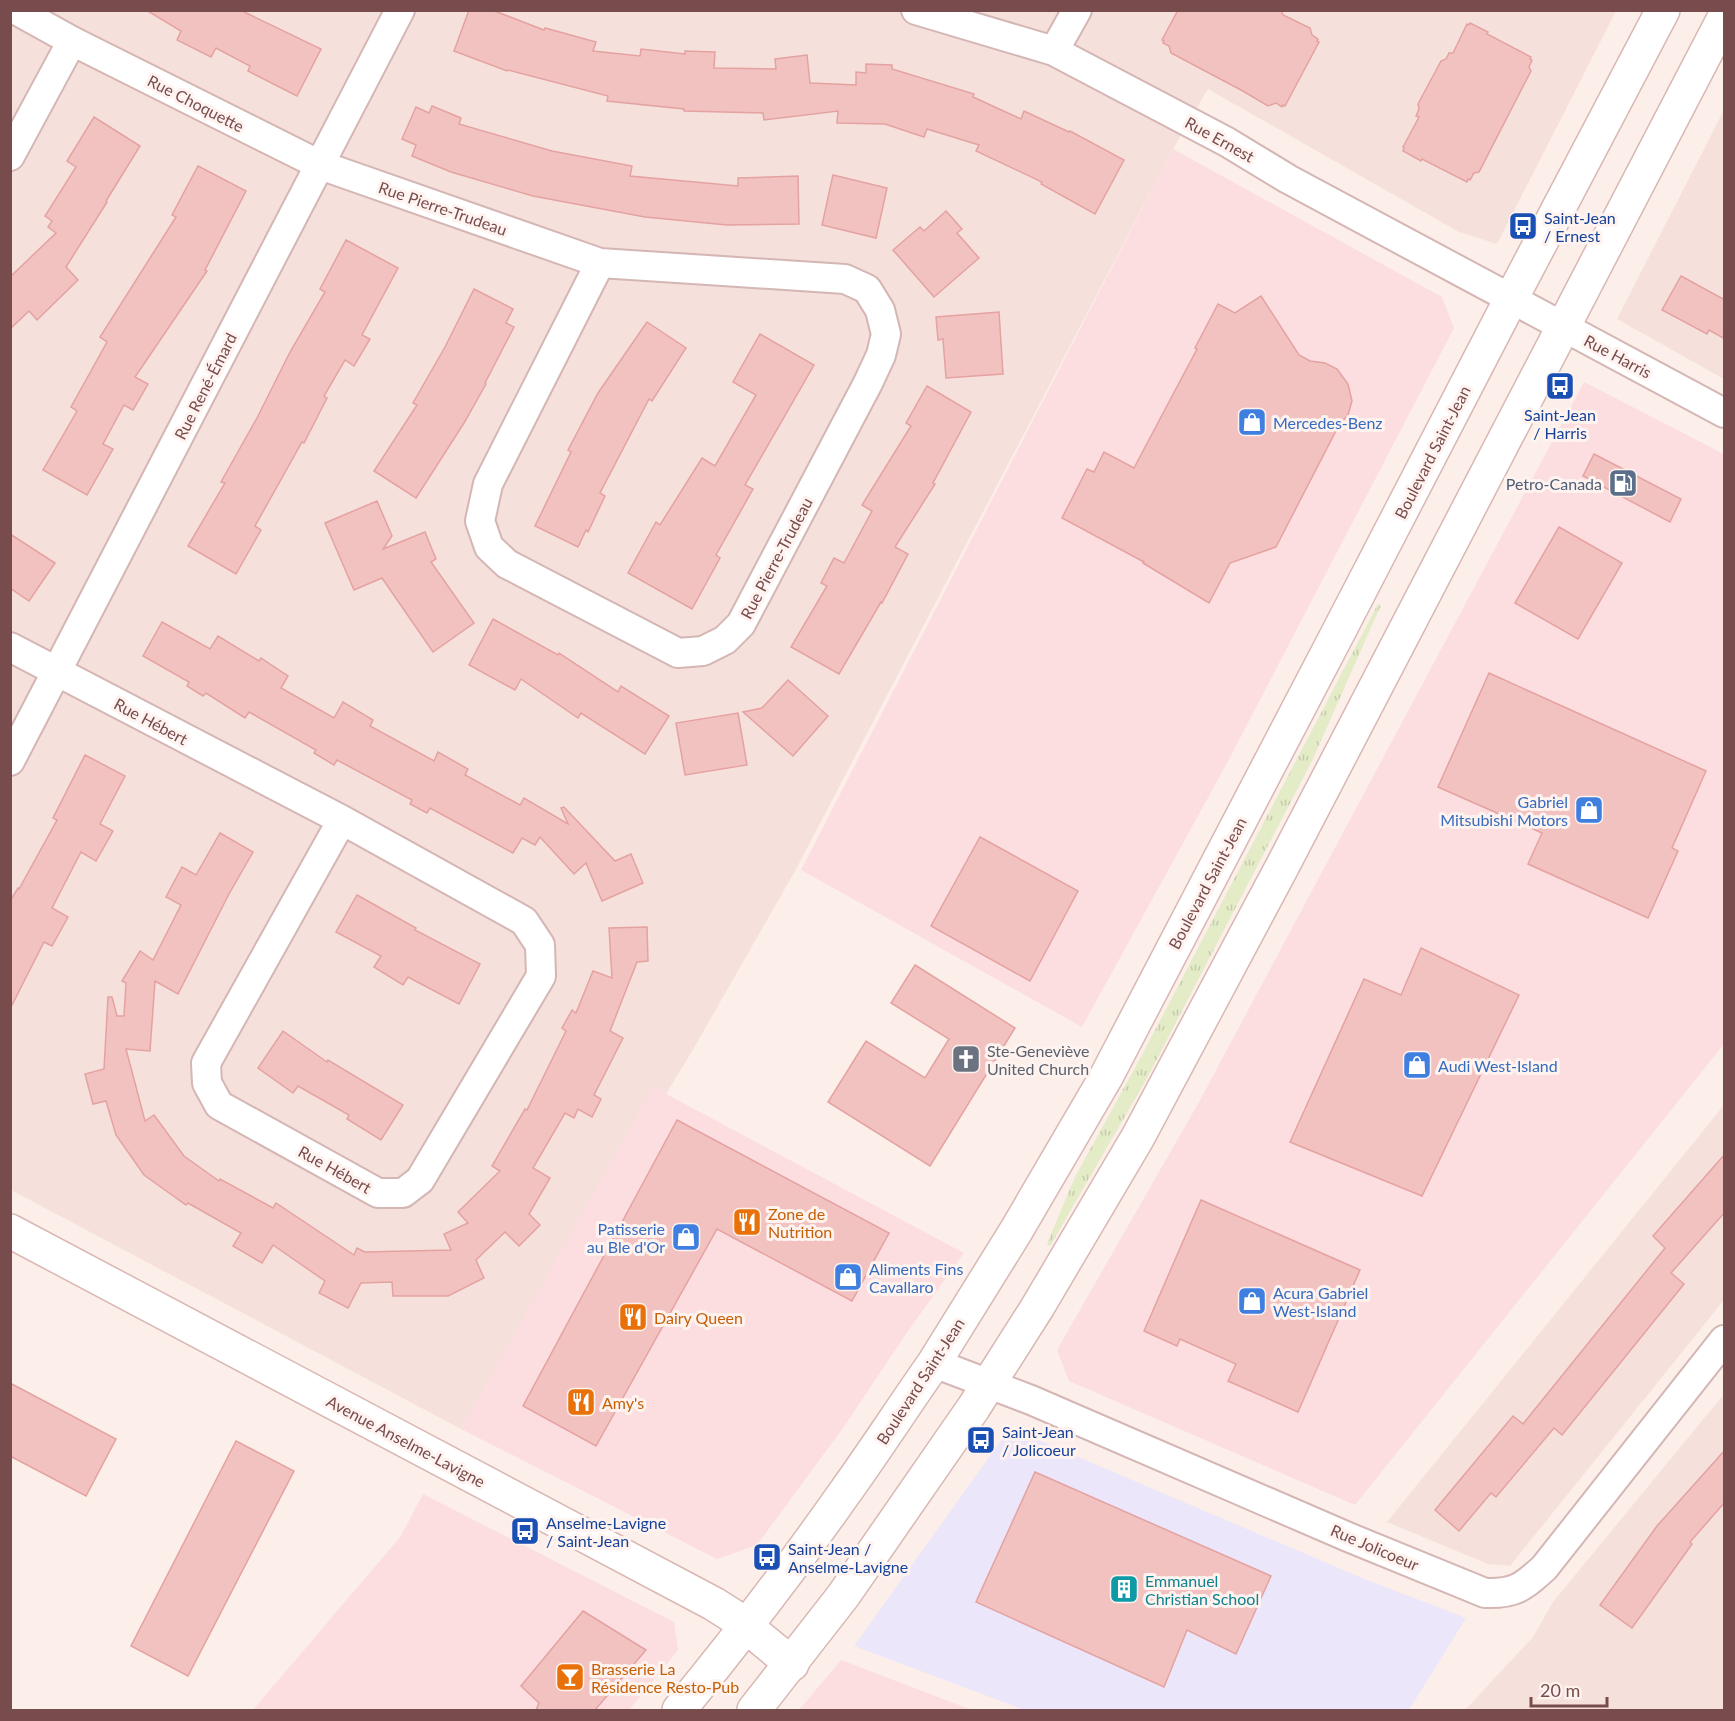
<svg xmlns="http://www.w3.org/2000/svg" width="1735" height="1721" viewBox="0 0 1735 1721" font-family="Lato,sans-serif">
<style>
.residential{fill:#f6e0db}
.commercial{fill:#fcdee0}
.education{fill:#ebe6f9}
.grass{fill:url(#grass-tufts)}
.building{fill:#f2c2c1;stroke:#e4a2a1;stroke-width:1.5}
.lines{fill:none;stroke-linecap:round;stroke-linejoin:round}
.street-casing{stroke:#d4b6b4;stroke-width:32}
.secondary-casing{stroke:#d9b7b3;stroke-width:36}
.street{stroke:#fff;stroke-width:28}
.secondary{stroke:#fff;stroke-width:33}
.labels{text-anchor:middle;dominant-baseline:central;stroke-width:6;stroke-linejoin:round;paint-order:stroke}
.street-label{font-size:16px;fill:#784c4d;stroke:#fff3f0}
.transit-label{font-size:16px;fill:#164399;stroke:#fff3f0;text-anchor:start}
.shop-label{font-size:16px;fill:#366cbe;stroke:#fff3f0;text-anchor:start}
.service-label{font-size:16px;fill:#4e5e75;stroke:#fff3f0;text-anchor:end}
.worship-label{font-size:16px;fill:#5b616d;stroke:#fff3f0;text-anchor:start}
.food-label{font-size:16px;fill:#c56008;stroke:#fff3f0;text-anchor:start}
.culture-label{font-size:16px;fill:#0d838f;stroke:#fff3f0;text-anchor:start}
</style>
<defs>
<pattern id="grass-tufts" width="24" height="20" patternUnits="userSpaceOnUse" patternTransform="scale(1.5)"><rect width="24" height="20" fill="#e3ebc7"/><path d="M3 7l-1-3M5 7V3M7 7l1-3M15 17l-1-3M17 17v-4M19 17l1-3" fill="none" stroke="#c6cbad"/></pattern>
</defs>
<rect width="100%" height="100%" fill="#fceee9"/>
<g class="residential">
<path d="M10,11h1606l-119,233 -38,-12 -251,-143 -35,60 -378,722 -104,182 -230,376 -450,-239z"/>
<path d="M1724,110v269l-107,-60z"/>
<path d="M1724,1105v195l-214,266 -22,-2 -101,-42z"/>
<path d="M1724,1394v316h-259l68,-73 20,-35z"/>
</g>
<g class="commercial">
<path d="M1173,149l269,148 12,31 -227,435 -145,264 -281,-157z"/>
<path d="M1584,382l140,72v590l-369,461 -286,-124 -12,-31 142,-248z"/>
<path d="M653,1087l311,166 -56,78 -65,97 -86,117 -40,14 -256,-130z"/>
<path d="M423,1494l251,128 4,28 -49,60h-376l148,-174z"/>
<path d="M841,1660l131,50h-173z"/>
</g>
<path class="education" d="M1010,1428l352,150 104,40 -57,92h-384l-171,-64z"/>
<path class="grass" d="M1378,604l3,1 -69,156 -166,319 -96,166 -3,-2 28,-67 67,-122z"/>
<g class="building">
<path d="M146,10h94l81,39 -24,47 -49,-25 2,-5 -34,-18 -5,9 -34,-17 4,-9z"/>
<path d="M469,10h23l52,20 1,-2 51,14 -3,9 47,5 1,-7 44,5v-3l30,1 -1,16 62,1 -1,-10 32,-4 3,28 46,2v-13l10,1v-9l26,1v4l82,25 -1,3 48,22 3,-8 45,21 1,-1 54,29 -29,54 -54,-30 1,-2 -66,-31 3,-6 -52,-16 -3,8 -39,-13 -48,-1 1,-12 -74,9 -1,-7 -79,-2v-2l-77,-8 1,-5 -100,-26 -1,1 -53,-20z"/>
<path d="M1178,10h103l2,5 27,13 2,7 6,4 -1,2 2,1 -34,64 -2,-1 -1,2 -6,-4 -8,3 -27,-16 -70,-37 -2,-7 -6,-3 1,-2 -2,-1z"/>
<path d="M1470,23l18,9 -1,2 44,23 -1,2 2,1 -3,7 2,4 -52,101 -5,1 -4,7 -2,-1 -1,3 -45,-23 -1,2 -18,-10 1,-3 -1,-1 16,-30 -3,-1 3,-7 -1,-5 23,-43 5,-2 3,-6h4l14,-29 2,1z"/>
<path d="M432,106l29,12 -2,6 93,27 80,15 -2,10 108,10v-8l60,-2 1,48 -72,1 -82,-8 -112,-21 -82,-24 -39,-16 4,-11 -14,-6 14,-32 13,6z"/>
<path d="M94,117l46,29 -34,55 1,1 -41,65 12,13 -41,40 -8,-9 -19,18v-52l46,-44 -8,-6 4,-6 -7,-5 31,-49 -9,-6z"/>
<path d="M198,166l48,25 -41,79 2,1 -72,106 13,7 -15,26 -9,-5 -21,39 10,5 -26,46 -44,-25 34,-59 -6,-4 36,-65 -7,-5 76,-120 -4,-2z"/>
<path d="M833,175l54,13 -11,50 -54,-13z"/>
<path d="M946,211l16,18 -5,4 22,25 -45,39 -41,-47 27,-23 4,4z"/>
<path d="M346,240l52,28 -36,67 8,4 -16,27 -9,-6 -21,36 3,2 -23,45 -2,-1 -47,84 6,4 -25,44 -48,-28 37,-63 -4,-1 36,-64 33,-66 35,-60 -5,-3z"/>
<path d="M1681,276l44,24v39l-16,-9 -2,4 -45,-24z"/>
<path d="M474,289l39,20 -7,14 8,4 -29,56 1,1 -22,39 -48,75 -42,-27 43,-66 -4,-2 32,-56z"/>
<path d="M1261,296l38,59 11,6 15,2 12,6 11,15 4,17 -4,14 -9,10 -63,122 -46,16 -21,40 -66,-40 1,-1 -82,-44 25,-49 7,3 10,-20 30,16 63,-119 -2,-1 23,-44 17,9z"/>
<path d="M999,312l4,62 -57,4 -3,-39 -5,1 -2,-23z"/>
<path d="M647,322l39,26 -34,53 -3,-2 -49,94 5,3 -17,36 -2,-2 -8,17 -43,-21 36,-74 -3,-2 30,-57z"/>
<path d="M760,334l54,31 -69,120 8,4 -37,66 4,3 -28,51 -64,-36 28,-51 4,3 42,-67 13,8 41,-71 -23,-13z"/>
<path d="M927,386l44,26 -38,71 2,1 -40,63 13,7 -26,49 -1,-1 -42,72 -48,-27 36,-61 -6,-3 13,-25 10,5 28,-52 -10,-6 49,-79 -5,-3z"/>
<path d="M1594,454l87,45 -11,23 -87,-46z"/>
<path d="M377,501l15,35 -9,13 42,-17 11,27 -5,3 43,61 -41,29 -51,-74 -28,12 -29,-67z"/>
<path d="M1559,527l63,36 -44,76 -63,-36z"/>
<path d="M10,534l45,29 -26,38 -19,-13z"/>
<path d="M493,619l65,36 1,-2 59,39 3,-6 48,30 -24,38 -64,-41 -3,5 -57,-39 -6,11 -46,-25z"/>
<path d="M162,622l48,27 8,-13 41,25 2,-3 27,18 -7,12 53,30 9,-16 30,18 -3,6 64,35 4,-9 30,17 -3,6 55,30 4,-7 44,26 -7,-16 3,-1 51,54 16,-7 12,29 -41,18 -16,-38 -12,11 -34,-37 -5,8 -13,-7 -9,15 -83,-45 -3,5 -17,-9 2,-4 -75,-40 -3,5 -20,-12 2,-3 -67,-38 -4,6 -39,-25 -3,3 -16,-10 2,-4 -46,-26z"/>
<path d="M1489,673l217,98 -34,77 6,3 -30,67 -120,-54 14,-31 -104,-46z"/>
<path d="M788,680l40,36 -35,40 -50,-44 19,-4z"/>
<path d="M738,713l9,52 -62,10 -9,-52z"/>
<path d="M85,755l40,21 -25,48 13,7 -17,30 -15,-9 -29,56 16,9 -16,29 -8,-4 -34,67v-108l8,-13 1,1 38,-69 -4,-2z"/>
<path d="M220,833l33,19 -24,42 -51,100 -23,-13 -5,70 -24,-2 19,72 9,-6 30,41 35,25 1,-2 53,29 3,-5 78,52 3,-7 8,4 86,-2 -7,-16 24,-11 -10,-11 42,-41 -8,-5 33,-57 2,1 39,-79 -4,-3 10,-18 4,3 17,-42 19,7 -3,-50 38,-1 1,34 -11,1 -27,69 13,7 -29,57 7,4 -9,18 -14,-8 -4,9 -9,-5 -32,55 17,10 -21,36 11,11 -21,21 -14,-14 -29,28 8,18 -36,18h-55l-1,-14 -31,1 -13,25 -29,-15 6,-12 -52,-36 -11,18 -29,-17 8,-13 -53,-30 -2,2 -42,-30 -28,-40 -10,-34 -13,3 -8,-30 19,-5 4,-72h4l5,19h7l2,-33 -4,-2 18,-30 13,9 28,-55 -15,-8 16,-30 14,8z"/>
<path d="M980,837l98,54 -48,90 -99,-55z"/>
<path d="M357,895l59,33 -1,2 65,34 -21,40 -51,-27 -5,8 -29,-18 7,-11 -45,-24z"/>
<path d="M1421,948l98,47 -97,201 -132,-54 74,-163 37,16z"/>
<path d="M915,965l100,63 -85,138 -102,-64 38,-61 59,37 24,-39 -58,-36z"/>
<path d="M283,1031l44,31 1,-2 75,45 -22,35 -34,-21 2,-4 -51,-29 -5,7 -35,-25z"/>
<path d="M677,1120l212,113 -37,68 -135,-72 -121,217 -73,-40z"/>
<path d="M1725,1154v58l-54,61 13,11 -122,151 -8,-7 -58,69 -5,-4 -32,38 -24,-21 78,-94 10,8 142,-176 -12,-12z"/>
<path d="M1201,1200l159,70 -62,142 -70,-31 8,-17 -56,-25 -3,7 -33,-15z"/>
<path d="M10,1383l106,56 -30,57 -76,-40z"/>
<path d="M236,1441l58,30 -106,205 -57,-30z"/>
<path d="M1725,1450v52l-35,40 2,2 -60,84 -32,-23 57,-79z"/>
<path d="M1035,1472l236,104 -35,78 -49,-24 -23,57 -188,-85z"/>
<path d="M583,1611l63,39 -51,60h-59l3,-7 -18,-17z"/>
</g>
<g class="lines">
<g class="street-casing">
<g id="street">
<path d="M16,10l56,31 248,124 280,98 245,16 22,10 13,21 6,24 -5,21 -13,28 -127,241 -16,16 -22,11 -25,2 -171,-89 -18,-17 -9,-26 8,-37 112,-221"/>
<path d="M916,10l138,41 173,91 61,37 436,234"/>
<path d="M1054,51l23,-41"/>
<path d="M10,156l62,-115"/>
<path d="M10,647l332,173 182,101 16,24 1,31 -121,204 -17,13h-25l-159,-88 -12,-22 -1,-20 136,-243"/>
<path d="M10,761l390,-751"/>
<path d="M934,1363l97,37 317,137 137,56c30,1 38,-6 59,-25l180,-228"/>
</g>
</g>
<g class="secondary-casing">
<g id="secondary">
<path d="M10,1231c234,126 470,248 704,373l22,14 56,46"/>
<path d="M679,1710c57,-69 112,-141 164,-215 31,-43 60,-88 91,-132l82,-132 90,-154 232,-444 173,-334 152,-289"/>
<path d="M754,1710l89,-114 131,-189 63,-99 101,-171 144,-270 442,-849"/>
</g>
</g>
<use href="#street" class="street"/>
<use href="#secondary" class="secondary"/>
</g>
<defs>
<g id="bus-square" transform="scale(1.5)"><rect x="-9" y="-9" width="18" height="18" rx="4" fill="#1a4fb4" stroke="#fff3f0"/><path d="M-5-6H5V4H4V6H2V4H-2V6H-4V4H-5ZM-3.5-4V0h7V-4ZM-3.5 1.2v1.5H-2V1.2ZM2 1.2v1.5H3.5V1.2Z" fill="#fff"/></g>
<g id="shop-square" transform="scale(1.5)"><rect x="-9" y="-9" width="18" height="18" rx="4" fill="#3f7fe0" stroke="#fff3f0"/><path d="M-5-2.5h2.3a2.7 3.5 0 0 1 5.4 0H5L5.5 6h-11ZM-1.5-2.5h3a1.5 2.3 0 0 0-3 0Z" fill="#fff"/></g>
<g id="fuel-square" transform="scale(1.5)"><rect x="-9" y="-9" width="18" height="18" rx="4" fill="#5c6f8a" stroke="#fff3f0"/><path d="M-5.5-6h7V0h2V4h1.3V-2.5L3-4.5l.8-.8L6-3V5H2.5V1h-1V6h-7ZM-4.2-4.7v3.2H.2V-4.7Z" fill="#fff"/></g>
<g id="church-square" transform="scale(1.5)"><rect x="-9" y="-9" width="18" height="18" rx="4" fill="#6b7280" stroke="#fff3f0"/><path d="M-1.2-6h2.4v3.5h3.3v2.4h-3.3V6h-2.4V-.1h-3.3v-2.4h3.3Z" fill="#fff"/></g>
<g id="restaurant-square" transform="scale(1.5)"><rect x="-9" y="-9" width="18" height="18" rx="4" fill="#e8710a" stroke="#fff3f0"/><path d="M-5-6h1v4h1v-4h1v4h1v-4h1v5L-1.5 .5V6h-2V.5L-5-1ZM5-6V6H3V1.5H1.5Q1.5-4 5-6Z" fill="#fff"/></g>
<g id="building-square" transform="scale(1.5)"><rect x="-9" y="-9" width="18" height="18" rx="4" fill="#0f9aa8" stroke="#fff3f0"/><path d="M-4-6H4V6H1V3H-1V6H-4ZM-2.5-4.3h1.7v1.8h-1.7ZM.8-4.3h1.7v1.8H.8ZM-2.5-1h1.7V.8h-1.7ZM.8-1h1.7V.8H.8Z" fill="#fff"/></g>
<g id="bar-square" transform="scale(1.5)"><rect x="-9" y="-9" width="18" height="18" rx="4" fill="#e8710a" stroke="#fff3f0"/><path d="M-6-5H6L.8 .8V4.5H3.5V6h-7V4.5H-.8V.8Z" fill="#fff"/></g>
</defs>
<g fill-rule="evenodd">
<use href="#bus-square" x="1523" y="226"/>
<use href="#bus-square" x="1560" y="386"/>
<use href="#shop-square" x="1252" y="422"/>
<use href="#fuel-square" x="1623" y="483"/>
<use href="#shop-square" x="1589" y="810"/>
<use href="#church-square" x="966" y="1059"/>
<use href="#shop-square" x="1417" y="1065"/>
<use href="#restaurant-square" x="747" y="1222"/>
<use href="#shop-square" x="686" y="1237"/>
<use href="#shop-square" x="848" y="1277"/>
<use href="#shop-square" x="1252" y="1301"/>
<use href="#restaurant-square" x="633" y="1317"/>
<use href="#restaurant-square" x="581" y="1402"/>
<use href="#bus-square" x="981" y="1440"/>
<use href="#bus-square" x="525" y="1531"/>
<use href="#bus-square" x="767" y="1557"/>
<use href="#building-square" x="1124" y="1589"/>
<use href="#bar-square" x="570" y="1677"/>
</g>
<g class="labels">
<g class="street-label">
<text transform="translate(196 103) rotate(27)">Rue Choquette</text>
<text transform="translate(1220 139) rotate(29)">Rue Ernest</text>
<text transform="translate(443 208) rotate(19)">Rue Pierre-Trudeau</text>
<text transform="translate(1618 356) rotate(28)">Rue Harris</text>
<text transform="translate(205 386) rotate(-63)">Rue René-Émard</text>
<text transform="translate(1432 452) rotate(-63)">Boulevard Saint-Jean</text>
<text transform="translate(776 558) rotate(-62)">Rue Pierre-Trudeau</text>
<text transform="translate(151 721) rotate(28)">Rue Hébert</text>
<text transform="translate(1207 883) rotate(-62)">Boulevard Saint-Jean</text>
<text transform="translate(335 1169) rotate(29)">Rue Hébert</text>
<text transform="translate(920 1381) rotate(-57)">Boulevard Saint-Jean</text>
<text transform="translate(406 1441) rotate(28)">Avenue Anselme-Lavigne</text>
<text transform="translate(1375 1547) rotate(23)">Rue Jolicoeur</text>
</g>
<g class="transit-label">
<text x="1544" y="217">Saint-Jean<tspan x="1544" dy="18">/ Ernest</tspan></text>
<text x="1560" y="414" text-anchor="middle">Saint-Jean<tspan x="1560" dy="18">/ Harris</tspan></text>
<text x="1002" y="1431">Saint-Jean<tspan x="1002" dy="18">/ Jolicoeur</tspan></text>
<text x="546" y="1522">Anselme-Lavigne<tspan x="546" dy="18">/ Saint-Jean</tspan></text>
<text x="788" y="1548">Saint-Jean /<tspan x="788" dy="18">Anselme-Lavigne</tspan></text>
</g>
<g class="shop-label">
<text x="1273" y="422">Mercedes-Benz</text>
<text x="1568" y="801" text-anchor="end">Gabriel<tspan x="1568" dy="18">Mitsubishi Motors</tspan></text>
<text x="1438" y="1065">Audi West-Island</text>
<text x="665" y="1228" text-anchor="end">Patisserie<tspan x="665" dy="18">au Ble d'Or</tspan></text>
<text x="869" y="1268">Aliments Fins<tspan x="869" dy="18">Cavallaro</tspan></text>
<text x="1273" y="1292">Acura Gabriel<tspan x="1273" dy="18">West-Island</tspan></text>
</g>
<g class="service-label">
<text x="1602" y="483">Petro-Canada</text>
</g>
<g class="worship-label">
<text x="987" y="1050">Ste-Geneviève<tspan x="987" dy="18">United Church</tspan></text>
</g>
<g class="food-label">
<text x="768" y="1213">Zone de<tspan x="768" dy="18">Nutrition</tspan></text>
<text x="654" y="1317">Dairy Queen</text>
<text x="602" y="1402">Amy's</text>
<text x="591" y="1668">Brasserie La<tspan x="591" dy="18">Résidence Resto-Pub</tspan></text>
</g>
<g class="culture-label">
<text x="1145" y="1580">Emmanuel<tspan x="1145" dy="18">Christian School</tspan></text>
</g>
</g>
<rect width="1735" height="1721" fill="none" stroke="#784c4d" stroke-width="24"/>
<path d="M1531 1697v9h76v-9" fill="none" stroke="#784c4d" stroke-width="3"/>
<text x="1540" y="1697" font-size="18" fill="#784c4d" stroke="#fff3f0" stroke-width="4.5" paint-order="stroke">20 m</text>
</svg>
